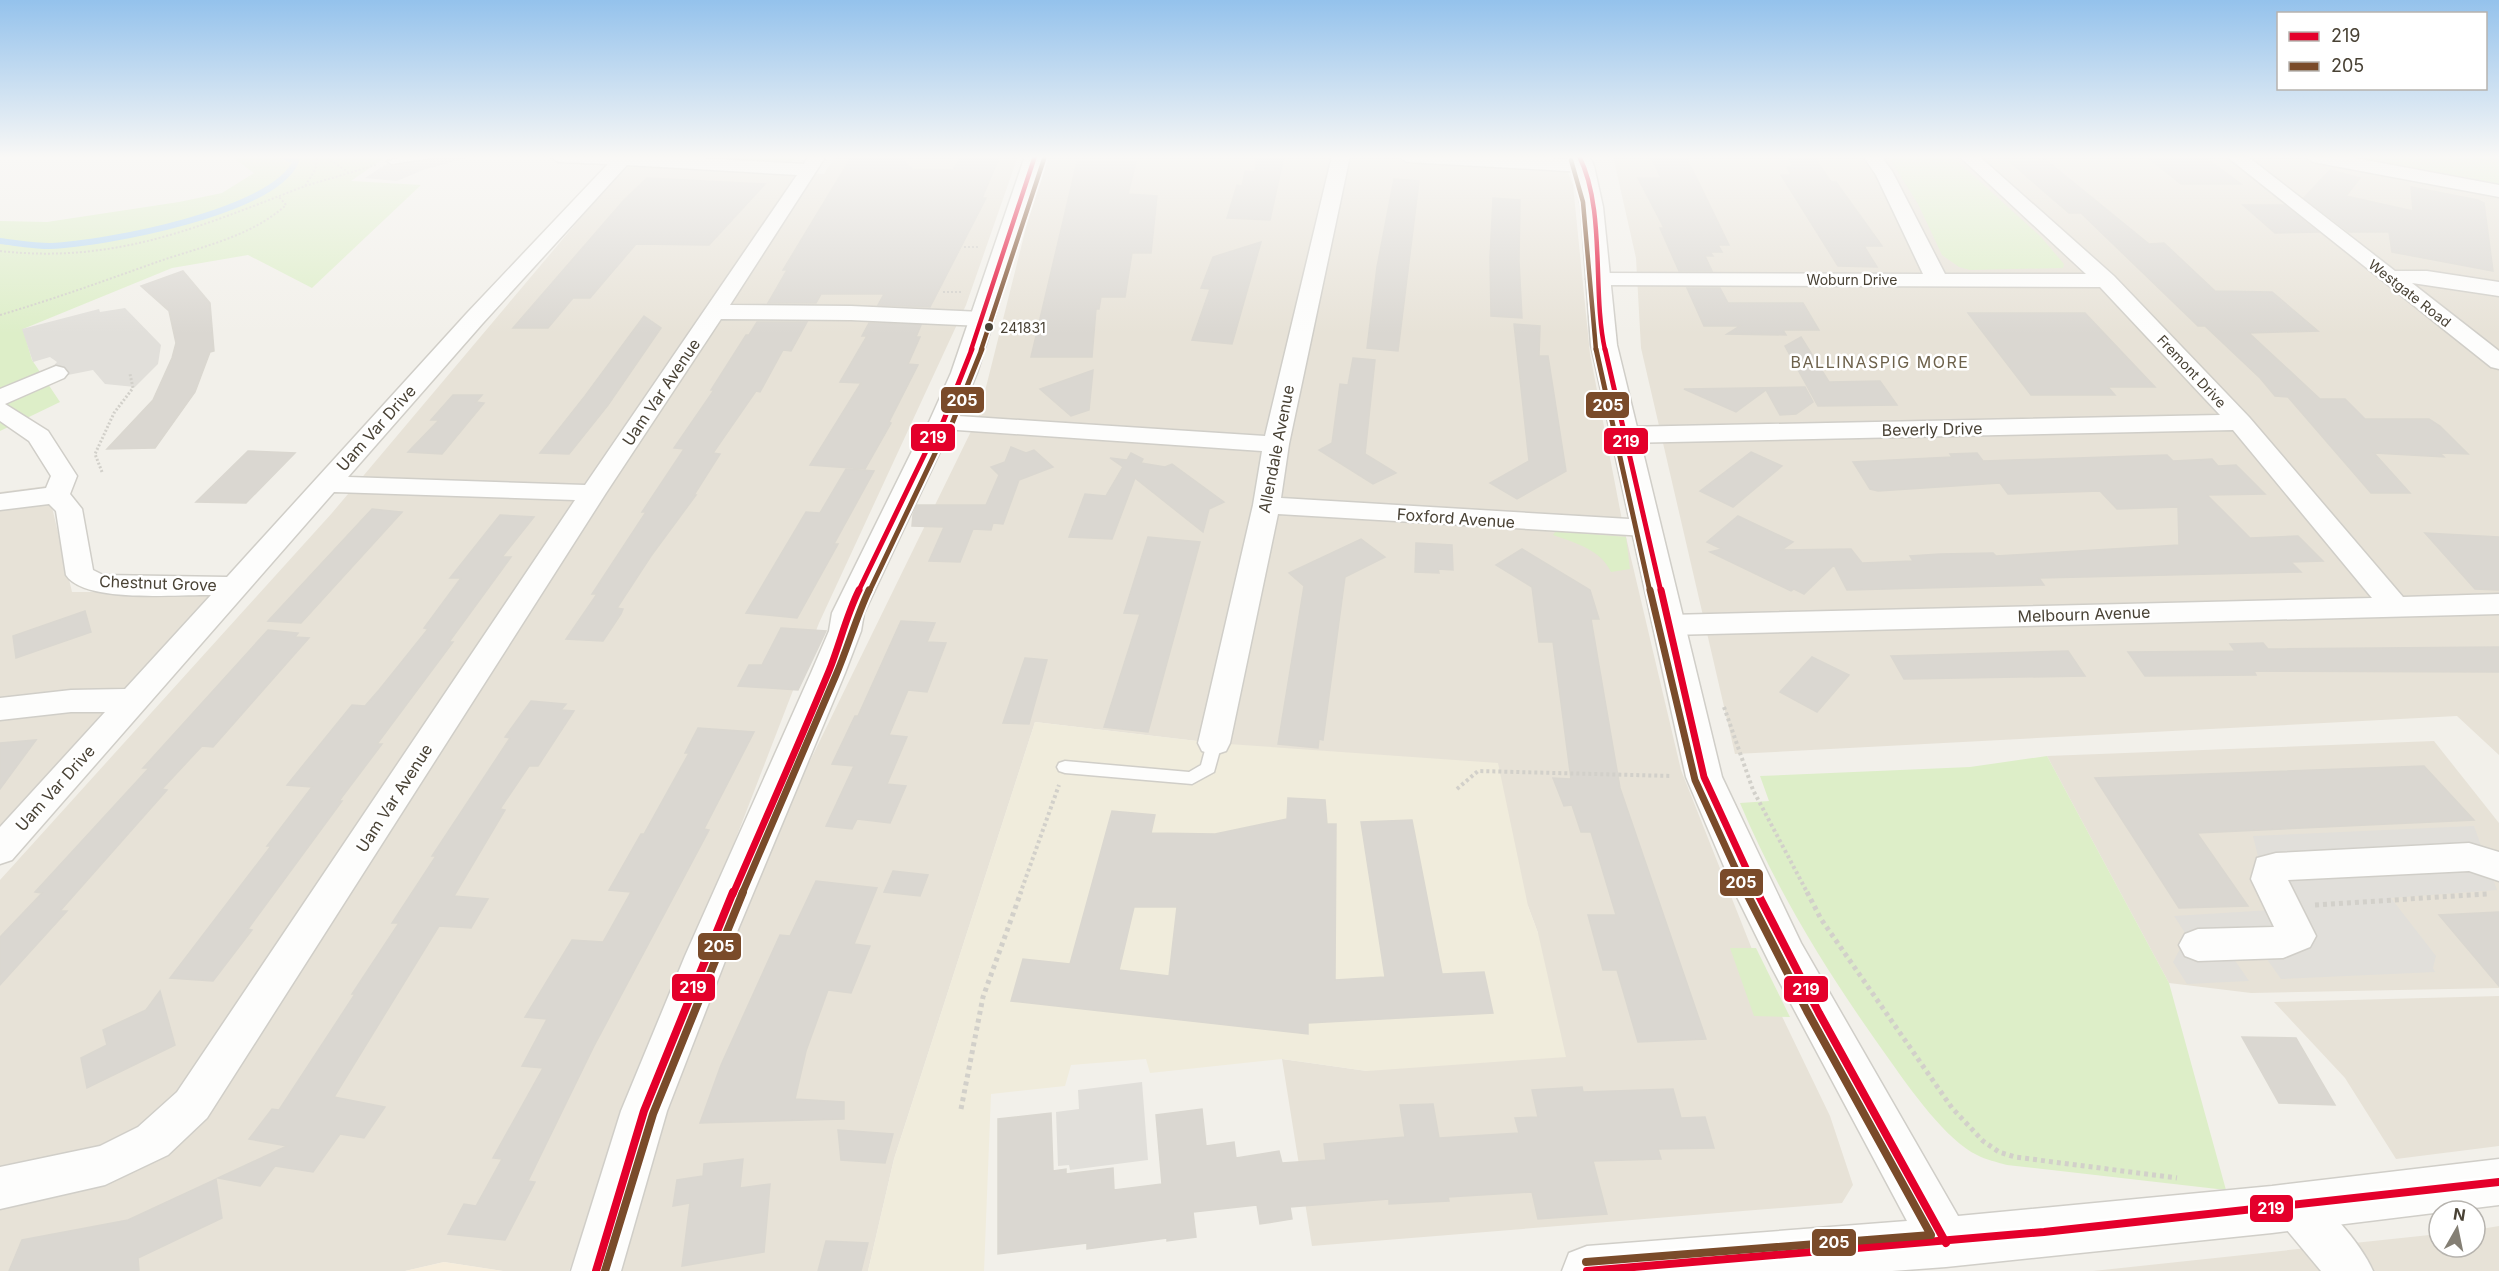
<svg xmlns="http://www.w3.org/2000/svg" width="2499" height="1271" viewBox="0 0 2499 1271" font-family="Inter,sans-serif">
<style>
.residential{fill:#e7e2d7}
.commercial{fill:#f6eddc}
.education{fill:#f0ecdc}
.green{fill:#ddeec8}
.parking{fill:#e1dfda}
.lines{fill:none;stroke-linecap:round;stroke-linejoin:round}
.stream{stroke:#b7d8f3;stroke-width:6}
.building{fill:#dad7d1;stroke:#dad7d0;stroke-width:1.5;fill-rule:evenodd}
.service-casing{stroke:#d0cec8;stroke-width:3}
.minor-casing{stroke:#d0cec8;stroke-width:3}
.tertiary-casing{stroke:#d0cec8;stroke-width:3}
.path-far3{stroke:#d2d0ca;stroke-width:2;stroke-dasharray:2 2;stroke-linecap:butt}
.path-far2{stroke:#d2d0ca;stroke-width:3;stroke-dasharray:2 2;stroke-linecap:butt}
.path-far1{stroke:#d2d0ca;stroke-width:4;stroke-dasharray:3 3;stroke-linecap:butt}
.path{stroke:#d2d0ca;stroke-width:5;stroke-dasharray:4 4;stroke-linecap:butt}
.service{fill:#fdfdfc;fill-rule:evenodd}
.minor{fill:#fdfdfc;fill-rule:evenodd}
.tertiary{fill:#fdfdfc;fill-rule:evenodd}
.bus-1-far3-casing{stroke:#fff;stroke-width:8}
.bus-1-far2-casing{stroke:#fff;stroke-width:9}
.bus-1-far1-casing{stroke:#fff;stroke-width:11}
.bus-1-casing{stroke:#fff;stroke-width:13}
.bus-2-far3-casing{stroke:#fff;stroke-width:8}
.bus-2-far2-casing{stroke:#fff;stroke-width:9}
.bus-2-far1-casing{stroke:#fff;stroke-width:11}
.bus-2-casing{stroke:#fff;stroke-width:13}
.bus-1-far3{stroke:#e4002b;stroke-width:4.5}
.bus-1-far2{stroke:#e4002b;stroke-width:5}
.bus-1-far1{stroke:#e4002b;stroke-width:7}
.bus-1{stroke:#e4002b;stroke-width:8}
.bus-2-far3{stroke:#7a4b2a;stroke-width:4.5}
.bus-2-far2{stroke:#7a4b2a;stroke-width:5}
.bus-2-far1{stroke:#7a4b2a;stroke-width:7}
.bus-2{stroke:#7a4b2a;stroke-width:8}
.bus-dot{fill:#494235;stroke:#fff;stroke-width:2}
.labels{text-anchor:middle;dominant-baseline:central;stroke-width:5;stroke-linejoin:round;paint-order:stroke}
.far-street-label{font-size:14px;fill:#494235;stroke:#fff}
.bus-label{font-size:14px;fill:#494235;stroke:#fff;text-anchor:start}
.far-quarter-label{font-size:16px;letter-spacing:1.5px;fill:#6d614b;stroke:#fff}
.street-label{font-size:16px;fill:#494235;stroke:#fff}
.line-badge{stroke:#fff;stroke-width:2}
.badge-label{font-size:16px;text-anchor:middle;font-weight:bold;fill:#fff}
</style>
<rect width="100%" height="100%" fill="#f2f0ea"/>
<g class="residential">
<path d="M835,156h183l-52,149 -147,318 -250,648h-66l-59,-9 -39,9h-405v-391l332,-367 294,-349 198,10z"/>
<path d="M1044,156h517l12,29 17,169 32,166 59,250 82,207 67,139 23,69 -11,18 -530,43 -30,-187 85,12 171,-138 -10,-27 -314,-163 -179,-21 -141,437 -26,112h-253l36,-124 114,-294 214,-438z"/>
<path d="M1613,156h886v599l-42,-39 -722,38 -94,-406 -5,-90z"/>
<path d="M47,486l25,106h147l-219,242v-342z"/>
<path d="M2434,741l65,82v165l-248,5 -82,-10 -122,-227z"/>
<path d="M2499,996v150l-103,13 -51,-81 -71,-76z"/>
<path d="M2499,1226v45h-406l346,-37v13h36v-17z"/>
</g>
<path class="commercial" d="M444,1262l59,9h-98z"/>
<path class="education" d="M1035,722l179,21 284,20 30,143 10,27 28,124 -199,14 -85,-12 -132,14 -4,-14 -75,6 -6,21 -74,8 -7,177h-116l26,-112z"/>
<g class="green">
<path d="M231,156h145l8,2 -33,23 70,4 -109,103 -64,-33 -76,13 -149,61 9,31 28,42 -60,29v-210l47,1 132,-20 43,-9 32,-20z"/>
<path d="M635,156h171l-22,8z"/>
<path d="M1888,156h64l89,81 23,27 -1,4 -93,2 -11,-3 -17,-12 -24,-51z"/>
<path d="M2346,156h153v30l-147,-26z"/>
<path d="M1556,531l70,6 4,32 -19,3c-10,-22 -35,-29 -58,-37z"/>
<path d="M2047,756l122,227 57,207 -219,-25c-10,-3 -21,-5 -30,-10 -30,-14 -67,-66 -86,-93 -59,-82 -112,-166 -151,-259l29,-2 -9,-25 210,-9z"/>
<path d="M1730,948h26l34,69 -36,-1z"/>
</g>
<g class="parking">
<path d="M391,156h83l-51,14 -26,11 -32,-3 26,-17z"/>
<path d="M125,308l36,37 -3,19 -23,23 -30,-3 -12,-14 -30,6 -13,-6 7,-8 -7,-5 -17,5 -11,-33 77,-20 1,3z"/>
<path d="M2474,826l23,64 -106,8 45,58 -3,12 2,4 -154,7 -15,-21 -32,1 15,22 -62,3 -14,-22 14,-26 -13,-20 97,-6 -18,-74z"/>
<path d="M1142,1082l6,78 -78,10 -1,-5 -11,1 -2,-54 23,-3 -1,-19z"/>
</g>
<g class="lines">
<path class="stream" d="M0,241c17,2 34,5 50,5 54,-2 225,-34 246,-85l-14,-5"/>
</g>
<g class="building">
<path d="M852,156h47l13,13 41,1 8,-13 38,1 -17,40h4l-56,109 -52,-2 6,-11h-63l-5,9h-48l19,-33h-4z"/>
<path d="M1257,156h27l-14,64 -43,-2 10,-33 5,1 3,-15 10,1z"/>
<path d="M1651,156h34l12,23 32,66h-11l4,7h-12l3,4h-8l7,15h-33l-19,-43h4l-26,-50h23z"/>
<path d="M1787,156h27l17,26h5l46,64h-18l13,21 -39,-1 -57,-91h10l-4,-8h6z"/>
<path d="M2206,158l35,26h-60l-31,-25z"/>
<path d="M2046,160l103,84 15,-1 51,48 57,1 46,39 -69,2 71,66h25l20,20h64l11,7 28,28 -28,-1 4,4 -70,-4 36,40h-39l-83,-96 -13,-1 -15,-18 -55,-52h-7l-117,-113h-12l-59,-51z"/>
<path d="M1077,162h59l-8,32 29,2 -6,57h-19l-7,44h-24l-2,12h-3l-4,48h-61z"/>
<path d="M2330,170l30,8 -14,18 67,15 -2,-24 67,13 6,3 9,68 -101,-19 -3,-20h-40l-45,-34z"/>
<path d="M647,178l118,6 -56,61 -73,-1 -46,54h-17l-25,30h-35l111,-128z"/>
<path d="M1394,179l25,2 -21,170 -31,-3 10,-81z"/>
<path d="M1493,198l27,2 -1,61 3,57 -31,-2 -1,-58z"/>
<path d="M2243,205h41l34,27 -43,1z"/>
<path d="M1261,242l-29,102 -40,-4 18,-51 -9,-1 12,-31z"/>
<path d="M183,271l27,32 4,48 -4,1 -15,40 -40,56 -48,1 46,-49 19,-42 4,-15 -7,-32 -28,-25z"/>
<path d="M1687,288h33l8,15h75l16,27h-36l3,5 -59,-1 13,-8h-36z"/>
<path d="M1968,313h117l70,74h-47l7,8h-84z"/>
<path d="M644,316l17,12 -53,77 -39,49 -29,-1 45,-57z"/>
<path d="M757,322h50l-16,29 -8,-1 -23,42 -4,-1 -43,62 7,1 -26,41h2l-45,61 -34,52 6,1 -2,5 -18,27 -37,-2 31,-45h-5l54,-82h-4l42,-63 -10,-1 40,-58h-3l35,-55h3z"/>
<path d="M869,323l52,2 -5,12h4l-12,27 10,1 -29,57 2,1 -26,46 -55,-4 51,-82 -21,-1 27,-46h-5z"/>
<path d="M1514,324l26,2 -1,30h9l18,115 -49,28 -27,-16 39,-22z"/>
<path d="M1801,337l28,45 51,-1 17,24 -79,1 -33,-60z"/>
<path d="M1353,358l22,2 -10,94 31,19 -23,11 -54,-34 13,-7 8,-59 8,1z"/>
<path d="M1093,370l-4,40 -18,6 -31,-27z"/>
<path d="M1805,387l8,15 -17,12 -16,1 -14,-25 -30,22 -52,-23z"/>
<path d="M453,395h29l-6,7 8,1 -42,51 -34,-2 31,-32h-8z"/>
<path d="M1011,447l15,6 8,-3 19,17 -34,13 -16,44 -10,-1 -2,7 -18,-1 -13,33 -31,-1 15,-34 -32,-1 1,-11 4,-10h69l13,-30 -8,-8 14,-5z"/>
<path d="M248,451l47,2 -49,50 -50,-1z"/>
<path d="M1751,452l31,14 -49,41 -33,-16z"/>
<path d="M1131,453l12,6 -2,4 24,4 7,-3 52,38 -15,7 -6,23 -68,-54 -23,61 -43,-2 16,-43 21,2 17,-29 -13,-9 17,2z"/>
<path d="M1977,453l6,8 184,-6 6,6 39,-2 6,7 18,-1 29,29 -58,1 43,43 48,-2 25,25 -32,1 10,10 -262,6 5,7 -197,5 -13,-25 -30,29 -10,-5 -3,2 -81,-39 12,-3 -15,-7 31,-26 55,26 -11,8 69,-1 11,14 51,-2 -3,-5 30,-2 53,-1 3,3 183,-11 -1,-38 -61,2 -17,-18 -92,3 -8,-11 -122,8 -8,-2 -17,-27 99,-5 -2,-3z"/>
<path d="M846,469l28,2 -40,73h4l-41,74 -51,-5 60,-101 14,1z"/>
<path d="M372,509l30,3 -101,111 -33,-2z"/>
<path d="M500,515l34,2 -32,40h9l-62,85h4l-76,102h5l-43,57h3l-94,128 4,1 -39,51 -43,-3 101,-132h-4l45,-59 -25,-2 65,-80 13,1 14,-16 49,-61 -4,-1 37,-50h-11z"/>
<path d="M2425,533l74,4v53l-24,-1z"/>
<path d="M1148,537l52,5 -52,190 -44,-5 36,-113 -16,-1z"/>
<path d="M1361,539l24,18 -40,20 -22,163 -4,-1 -1,9 -40,-4 26,-158 -15,-13z"/>
<path d="M1416,543l36,2 1,25 -15,-1 1,4 -24,-1z"/>
<path d="M1522,549l68,41 9,29h-8l29,169 86,251 -68,3 -21,-72h-14l-15,-55h28l-25,-83h-10l-9,-27 -8,1 -11,-28 18,1 -18,-137h-14l-7,-55 -36,-22z"/>
<path d="M85,611l6,21 -75,26 -3,-22z"/>
<path d="M901,621l34,2 -8,19 19,1 -19,49 -19,-2 -19,45 18,2 -20,47 19,2 -16,37 -33,-4 -5,10 -26,-3 28,-60 -22,-2 23,-48h3z"/>
<path d="M781,628l45,3 -28,59 -60,-4 11,-21h13z"/>
<path d="M268,630l30,3 -3,4 14,1 -96,109 -11,-1 -40,43 5,1 -107,121h7l-67,74v-48l42,-44 -7,-1 114,-124h-6z"/>
<path d="M2263,643l5,6 231,-2v25l-245,-1 2,4 -111,1 -17,-24 107,-1 -5,-7z"/>
<path d="M2068,651l17,25 -181,3 -13,-23z"/>
<path d="M1812,657l37,18 -32,37 -37,-20z"/>
<path d="M1025,658l22,2 -18,64 -26,-1z"/>
<path d="M531,701l35,3 -5,6 13,1 -36,55h-9l-29,43 5,1 -51,86 34,3 -17,29 -32,-2 -105,171 51,10 -21,31 -24,-4 -27,38 -38,-6 -15,20 -42,-8 69,-32 -38,-7 23,-30 7,1 76,-116h-3l47,-71h-7l44,-67h-4l78,-118 -5,-1z"/>
<path d="M698,728l56,4 -50,97 5,1 -115,216 -66,135 7,1 -30,58 -57,-6 16,-30 12,2 26,-47 -9,-1 50,-90 -21,-2 25,-47 -22,-2 47,-77 31,2 28,-50 -22,-2 32,-56h3l45,-81h-4z"/>
<path d="M36,740l-36,49v-46z"/>
<path d="M2424,766l50,54 -277,13 51,73 -69,2 -84,-130z"/>
<path d="M1288,798l37,2 2,24h9l-1,156 50,-3 -24,-155 51,-2 30,154 42,-2 9,41 -185,10v11l-297,-33 12,-42 47,5 42,-153 43,4 -4,18 64,1 72,-15zM1134,907h43l-8,69 -50,-6z"/>
<path d="M893,871l35,4 -8,21 -36,-4z"/>
<path d="M816,881l61,7 -23,56 16,2 -19,47 -23,-3 -22,61 -11,48 49,3v17l-144,4 21,-58 59,-130 10,1z"/>
<path d="M2499,912v74l-60,-71z"/>
<path d="M160,991l15,54 -88,43 -6,-30 26,-13 -4,-15 43,-20z"/>
<path d="M2242,1037l54,1 39,67 -56,-2z"/>
<path d="M1582,1087l1,5 90,-3 8,29 24,-1 9,31 -56,1 3,10 -68,2 14,53 -69,5 -6,-27 -84,5 1,4 -60,3v-5l-99,8 2,12 -32,5 -3,-19 -64,7 3,25 -29,4v-3l-80,11v-6l-89,11v-135l53,-6 2,58 13,-2v5l47,-6 1,22 48,-6 -6,-69 46,-6 4,37 28,-4 2,16 43,-7 3,12 44,-3 -2,-16 81,-7 -5,-32 33,-1 6,34 80,-5 -4,-15 23,-1 -6,-27z"/>
<path d="M838,1130l55,4 -8,29 -44,-3z"/>
<path d="M743,1159l-3,29 30,-4 -6,68 -82,14 8,-63 -17,3 4,-26 26,-4 1,-12z"/>
<path d="M216,1179l6,39 -84,40 1,13h-130l13,-31 106,-20z"/>
<path d="M826,1241l42,2 -7,28h-43z"/>
</g>
<g class="lines">
<g class="service-casing">
<g id="service">
<path d="M410,156h34l-52,8 -5,-3z"/>
<path d="M1214,737l6,2 2,4 -8,29 -22,12 -127,-11 -6,-2 -2,-4 2,-4 6,-2 124,11 12,-7 7,-26z"/>
</g>
</g>
<g class="minor-casing">
<g id="minor">
<path d="M549,156h116l139,8 4,-8h18l-96,149 121,1 131,6 8,2 3,5 -3,5 -8,2 -131,-6 -130,-1 -115,174 -399,625 -39,37 -63,30 -105,24v-42l100,-21 38,-19 39,-35 398,-592 -241,-8 -322,368 -12,4v-37l105,-115h-34l-71,8v-22l71,-8 54,-1 86,-94c-33,-1 -126,9 -145,-20l-10,-64 -7,-7 -49,6v-16l46,-6 5,-12 -22,-35 -29,-20v-32l56,-23 8,2 4,5 -4,5 -59,26 43,27 29,45 -7,18 12,15 11,61 10,5 124,2 240,-264 141,-149 -50,-2zM627,165l170,10 -212,310 -237,-8 135,-154z"/>
<path d="M1332,156h18l-61,288 -8,54 365,22 10,2 4,6 -4,6 -10,2 -368,-22 -48,229 -4,8 -12,4 -12,-4 -4,-8 55,-238 9,-54 -319,-22 -9,-2 -3,-5 3,-5 9,-2 322,21z"/>
<path d="M1398,156h114l72,4 9,6 -9,6 -177,-10z"/>
<path d="M1863,156h18l11,15 53,103h141l-127,-118h20l135,120 135,141 154,180 96,-3v20l-830,21 -11,-3 -4,-7 4,-7 11,-3 703,-17 -139,-168 -610,13 -9,-3 -4,-5 4,-5 9,-3 597,-12 -120,-128 -503,-2 -8,-1 -3,-5 3,-5 8,-1 326,1 -47,-99z"/>
<path d="M2226,156h21l148,115h32l72,11v14l-87,-13 87,68v18l-8,-2z"/>
<path d="M2304,156h40l155,29v12l-186,-35z"/>
<path d="M2469,843l30,9v29l-30,-10 -181,9 28,56 -6,11 -27,11 -85,3 -13,-5 -6,-11 6,-11 13,-5 76,-2 -23,-48 6,-21 19,-5z"/>
<path d="M2296,1187c27,11 65,57 77,84h-52l-40,-48 -7,-15 7,-15z"/>
</g>
</g>
<g class="tertiary-casing">
<g id="tertiary">
<path d="M1025,156h20l-68,217 -20,49 -12,19 -81,172 -3,18 -16,42 -118,283 -60,155 -46,160h-50l50,-160 64,-155 126,-283 18,-42 3,-18 85,-172 12,-19 22,-49z"/>
<path d="M1569,156h20l5,10 9,41 14,138 105,432 79,166 157,273 314,-30 227,-27v46l-227,28 -326,34 -54,4h-330l7,-18 18,-7 320,-25 -135,-253 -35,-71 -51,-120 -95,-432 -10,-138 -7,-41z"/>
</g>
</g>
<g class="path-far3">
<path d="M324,156l24,16"/>
<path d="M305,186l71,-21"/>
<path d="M964,247h14"/>
<path d="M0,251c116,13 199,-24 305,-65l10,-16 3,-14"/>
<path d="M943,292h20"/>
<path d="M0,315c54,-16 104,-34 157,-53 43,-15 94,-25 129,-57l-8,-9"/>
</g>
<path class="path-far2" d="M102,472l-7,-18 19,-41 19,-25 -3,-14"/>
<g class="path-far1">
<path d="M1724,707l29,83 55,104"/>
<path d="M1457,789l21,-18 194,5"/>
<path d="M1020,894l39,-109"/>
</g>
<g class="path">
<path d="M1807,892l14,27 131,189 31,33 16,11 16,5 162,21"/>
<path d="M2315,905l172,-11"/>
<path d="M961,1109l22,-112 38,-105"/>
</g>
<use href="#service" class="service"/>
<use href="#minor" class="minor"/>
<use href="#tertiary" class="tertiary"/>
<g class="bus-1-far3-casing">
<g id="bus-1-far3">
<path d="M1579,156c27,53 13,136 26,194"/>
<path d="M971,350l64,-194"/>
</g>
</g>
<g class="bus-1-far2-casing">
<g id="bus-1-far2">
<path d="M1605,349l56,243"/>
<path d="M858,592l73,-151 12,-19 29,-73"/>
</g>
</g>
<g class="bus-1-far1-casing">
<g id="bus-1-far1">
<path d="M1661,590l43,187 54,117"/>
<path d="M733,894c32,-74 65,-148 96,-223 11,-27 17,-55 30,-81"/>
</g>
</g>
<g class="bus-1-casing">
<g id="bus-1">
<path d="M1757,892l62,121 127,230"/>
<path d="M596,1271l48,-160 89,-219"/>
<path d="M1587,1271l457,-39 455,-50"/>
</g>
</g>
<g class="bus-2-far3-casing">
<g id="bus-2-far3">
<path d="M1571,160l12,42 13,148"/>
<path d="M981,350l63,-191"/>
</g>
</g>
<g class="bus-2-far2-casing">
<g id="bus-2-far2">
<path d="M1596,349l54,243"/>
<path d="M869,592l70,-147 12,-19 31,-77"/>
</g>
</g>
<g class="bus-2-far1-casing">
<g id="bus-2-far1">
<path d="M1650,590l45,190 52,114"/>
<path d="M742,894c31,-73 63,-146 94,-219 12,-28 20,-57 33,-85"/>
</g>
</g>
<g class="bus-2-casing">
<g id="bus-2">
<path d="M1586,1262l345,-27 -124,-224 -61,-119"/>
<path d="M605,1271l48,-157 90,-222"/>
</g>
</g>
<use href="#bus-1-far3" class="bus-1-far3"/>
<use href="#bus-1-far2" class="bus-1-far2"/>
<use href="#bus-1-far1" class="bus-1-far1"/>
<use href="#bus-1" class="bus-1"/>
<use href="#bus-2-far3" class="bus-2-far3"/>
<use href="#bus-2-far2" class="bus-2-far2"/>
<use href="#bus-2-far1" class="bus-2-far1"/>
<use href="#bus-2" class="bus-2"/>
</g>
<linearGradient id="sky" x2="0" y2="1"><stop stop-color="#94c2ec"/><stop offset="0.47" stop-color="#f9f8f6"/><stop offset="1" stop-color="#f9f8f6" stop-opacity="0"/></linearGradient>
<rect width="2499" height="334" fill="url(#sky)"/>
<circle class="bus-dot" cx="989" cy="327" r="5"/>
<g class="labels">
<g class="far-street-label">
<text x="1852" y="279">Woburn Drive</text>
<text transform="translate(2410 293) rotate(38)">Westgate Road</text>
<text transform="translate(2192 371) rotate(47)">Fremont Drive</text>
</g>
<g class="bus-label">
<text x="1000" y="327">241831</text>
</g>
<g class="far-quarter-label">
<text x="1880" y="362">BALLINASPIG MORE</text>
</g>
<g class="street-label">
<text transform="translate(661 392) rotate(-56)">Uam Var Avenue</text>
<text transform="translate(376 428) rotate(-48)">Uam Var Drive</text>
<text transform="translate(1932 429) rotate(-1)">Beverly Drive</text>
<text transform="translate(1276 449) rotate(-79)">Allendale Avenue</text>
<text transform="translate(1456 518) rotate(4)">Foxford Avenue</text>
<text transform="translate(158 583) rotate(2)">Chestnut Grove</text>
<text transform="translate(2084 614) rotate(-2)">Melbourn Avenue</text>
<text transform="translate(55 788) rotate(-48)">Uam Var Drive</text>
<text transform="translate(394 798) rotate(-57)">Uam Var Avenue</text>
</g>
</g>
<g class="line-badge">
<rect x="940" y="386" width="45" height="28" rx="6" fill="#7a4b2a"/>
<rect x="1585" y="391" width="45" height="28" rx="6" fill="#7a4b2a"/>
<rect x="910" y="423" width="46" height="29" rx="6" fill="#e4002b"/>
<rect x="1603" y="427" width="46" height="28" rx="6" fill="#e4002b"/>
<rect x="1719" y="868" width="45" height="29" rx="6" fill="#7a4b2a"/>
<rect x="697" y="932" width="45" height="29" rx="6" fill="#7a4b2a"/>
<rect x="671" y="973" width="45" height="29" rx="6" fill="#e4002b"/>
<rect x="1783" y="975" width="46" height="28" rx="6" fill="#e4002b"/>
<rect x="2249" y="1194" width="45" height="29" rx="6" fill="#e4002b"/>
<rect x="1811" y="1228" width="46" height="29" rx="6" fill="#7a4b2a"/>
</g>
<g class="badge-label">
<text x="962" y="406">205</text>
<text x="1608" y="411">205</text>
<text x="933" y="443">219</text>
<text x="1626" y="447">219</text>
<text x="1741" y="888">205</text>
<text x="719" y="952">205</text>
<text x="693" y="993">219</text>
<text x="1806" y="995">219</text>
<text x="2271" y="1214">219</text>
<text x="1834" y="1248">205</text>
</g>
<rect x="2277" y="12" width="210" height="78" fill="#ffffff" stroke="#b6b3ae" stroke-width="1.5"/>
<rect x="2289" y="32" width="30" height="9" fill="#e4002b" stroke="#b6b3ae" stroke-width="1.5"/>
<text x="2331" y="42" font-size="18" fill="#494235">219</text>
<rect x="2289" y="62" width="30" height="9" fill="#7a4b2a" stroke="#b6b3ae" stroke-width="1.5"/>
<text x="2331" y="72" font-size="18" fill="#494235">205</text>
<g transform="translate(2457 1229) rotate(9)"><circle r="28" fill="#ffffff" stroke="#b6b3ae" stroke-width="1.5"/>
<path d="M0-4.5L10 22L0 15L-10 22Z" fill="#847f74"/>
<text y="-9" font-size="16" font-weight="bold" text-anchor="middle" fill="#494235">N</text>
</g>
</svg>
